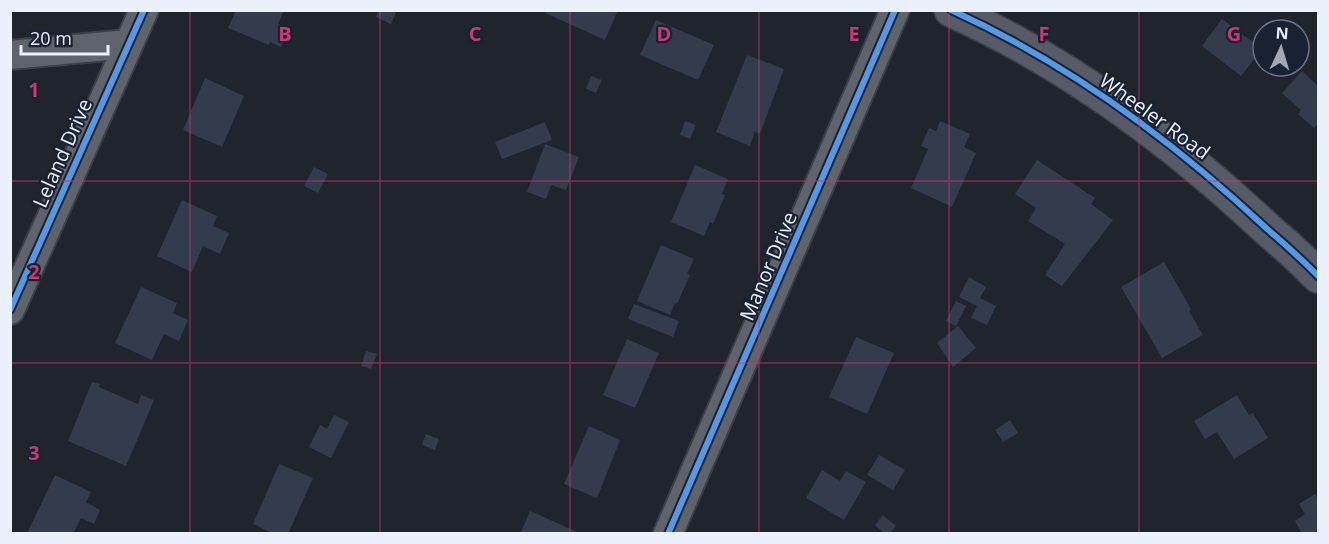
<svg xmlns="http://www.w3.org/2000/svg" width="1329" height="544" viewBox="0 0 1329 544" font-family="'Open Sans',sans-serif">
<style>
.building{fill:#323c4d}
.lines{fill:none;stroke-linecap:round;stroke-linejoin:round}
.minor-casing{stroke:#3b3f47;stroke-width:32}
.major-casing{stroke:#3b3f47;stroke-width:36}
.minor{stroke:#5f636b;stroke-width:28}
.major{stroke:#575a67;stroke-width:33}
.cycleway-casing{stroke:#192233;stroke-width:10}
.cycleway{stroke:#5399e6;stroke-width:6}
.grid{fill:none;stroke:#c83873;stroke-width:1.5;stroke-opacity:0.55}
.labels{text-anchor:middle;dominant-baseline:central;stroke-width:4.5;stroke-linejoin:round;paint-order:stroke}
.street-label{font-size:20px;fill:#eaf0fc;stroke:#192233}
.grid-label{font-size:20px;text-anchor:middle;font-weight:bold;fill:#c83873;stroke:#192233;stroke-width:4.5;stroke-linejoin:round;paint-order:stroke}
</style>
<rect width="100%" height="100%" fill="#1f242d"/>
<g class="building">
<path d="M236,10h48l-6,14 11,4 -8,19 -11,-5 -1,3 -41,-17z"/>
<path d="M379,10h12l5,3 -5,11 -15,-7z"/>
<path d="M547,10h71l-13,30 -60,-27z"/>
<path d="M1222,19l40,30 -21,27 -39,-30z"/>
<path d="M656,20l58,25 -16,35 -58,-25z"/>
<path d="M747,55l37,14 -24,65 -5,-2 -5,14 -34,-14z"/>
<path d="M1302,71l16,15v41l-1,-1 -3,2 -16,-14 3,-4 -19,-17z"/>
<path d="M591,76l11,4 -6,13 -10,-4z"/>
<path d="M205,78l39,18 -22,51 -39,-17z"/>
<path d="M685,121l11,4 -6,14 -10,-4z"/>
<path d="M940,121l30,13 -6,13 12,6 -24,54 -41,-19 17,-39 -7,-3 8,-18 7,3z"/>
<path d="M545,122l7,18 -50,19 -7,-17z"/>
<path d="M545,144l34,13 -13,33 -15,-5 -5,14 -19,-7z"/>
<path d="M1037,160l58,38 -4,6 22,16 -51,66 -17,-11 20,-31 -37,-23 8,-13 -21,-14z"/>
<path d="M695,165l33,14 -6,15 3,1 -12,29 -3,-2 -6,14 -33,-14z"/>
<path d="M314,167l14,7 -10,19 -14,-7z"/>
<path d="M182,200l35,16 -4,10 16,7 -9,21 -17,-8 -11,26 -35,-16z"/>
<path d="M661,245l33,14 -7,15 3,1 -13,29 -2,-1 -5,12 -33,-14z"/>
<path d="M1164,262l27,47 -2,2 14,24 -41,23 -41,-71z"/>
<path d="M969,277l17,10 -6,11 16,8 -9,19 -16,-7 6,-12 -18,-9z"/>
<path d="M141,287l36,16 -4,10 15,7 -9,21 -15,-7 -12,26 -37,-17z"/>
<path d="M956,301l10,5 -10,20 -10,-5z"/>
<path d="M634,304l45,17 -6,16 -45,-18z"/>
<path d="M958,326l18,22 -23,19 -16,-24z"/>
<path d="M856,337l38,16 -27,61 -38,-17z"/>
<path d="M627,339l32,14 -24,55 -32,-13z"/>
<path d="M366,351l11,3 -6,15 -10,-3z"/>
<path d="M92,382l8,2 -1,3 39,17 3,-9 13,5 -28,66 -58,-25z"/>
<path d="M1237,395l12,20 4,-2 15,25 -34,21 -17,-27 -12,7 -11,-18z"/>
<path d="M334,415l15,7 -18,36 -22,-11 11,-22 7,4z"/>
<path d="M1010,420l8,13 -15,9 -8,-12z"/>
<path d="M589,426l31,14 -23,58 -33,-14z"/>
<path d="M426,434l13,5 -4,11 -13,-5z"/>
<path d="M879,455l26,15 -12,20 -26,-15z"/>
<path d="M279,464l34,14 -25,56h-14l-21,-10z"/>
<path d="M822,470l18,11 6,-10 20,11 -22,38 -38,-22z"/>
<path d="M55,475l36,17 -5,10 14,8 -6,14 -13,-6 -8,16h-41l-4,-3z"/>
<path d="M1315,494l3,5v35h-16l-7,-13 10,-7 -6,-10z"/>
<path d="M530,511l52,23h-62z"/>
<path d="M883,515l13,11 -7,8h-4l-10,-9z"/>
</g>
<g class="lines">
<g class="minor-casing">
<g id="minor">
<path d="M10,55l118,-11"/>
<path d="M10,310l134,-300"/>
<path d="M668,534l227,-524"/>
</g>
</g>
<g class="major-casing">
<path id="major" d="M951,10c117,53 221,130 314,217 18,16 37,32 53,49"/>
</g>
<use href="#minor" class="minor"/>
<use href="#major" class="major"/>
<g class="cycleway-casing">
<g id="cycleway">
<path d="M951,10c117,53 221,130 314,217 18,16 37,32 53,49"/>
<path d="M10,310l134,-300"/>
<path d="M668,534l227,-524"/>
</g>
</g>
<use href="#cycleway" class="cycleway"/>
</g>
<path class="grid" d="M190,10v524M380,10v524M570,10v524M759,10v524M949,10v524M1139,10v524M10,181h1308M10,363h1308"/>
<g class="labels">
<g class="street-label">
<text transform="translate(1155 116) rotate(36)">Wheeler Road</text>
<text transform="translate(62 153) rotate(-66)">Leland Drive</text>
<text transform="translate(768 266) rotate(-67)">Manor Drive</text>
</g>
</g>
<g class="grid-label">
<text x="285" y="41">B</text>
<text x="475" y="41">C</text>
<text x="664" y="41">D</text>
<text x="854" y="41">E</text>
<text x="1044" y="41">F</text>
<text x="1234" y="41">G</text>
<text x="34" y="97">1</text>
<text x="34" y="279">2</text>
<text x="34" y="460">3</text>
</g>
<rect width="1329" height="544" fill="none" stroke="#eaf0fc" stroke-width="24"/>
<g transform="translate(1281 48) rotate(4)"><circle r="28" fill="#192233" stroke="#6d7483" stroke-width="1.5"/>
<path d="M0-4.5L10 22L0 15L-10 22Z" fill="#a3a9b4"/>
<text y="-9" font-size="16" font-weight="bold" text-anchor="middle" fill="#eaf0fc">N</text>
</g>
<path d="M21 45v9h87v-9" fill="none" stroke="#eaf0fc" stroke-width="3"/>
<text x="30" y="45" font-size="18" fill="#eaf0fc" stroke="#192233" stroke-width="4.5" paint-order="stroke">20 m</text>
</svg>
